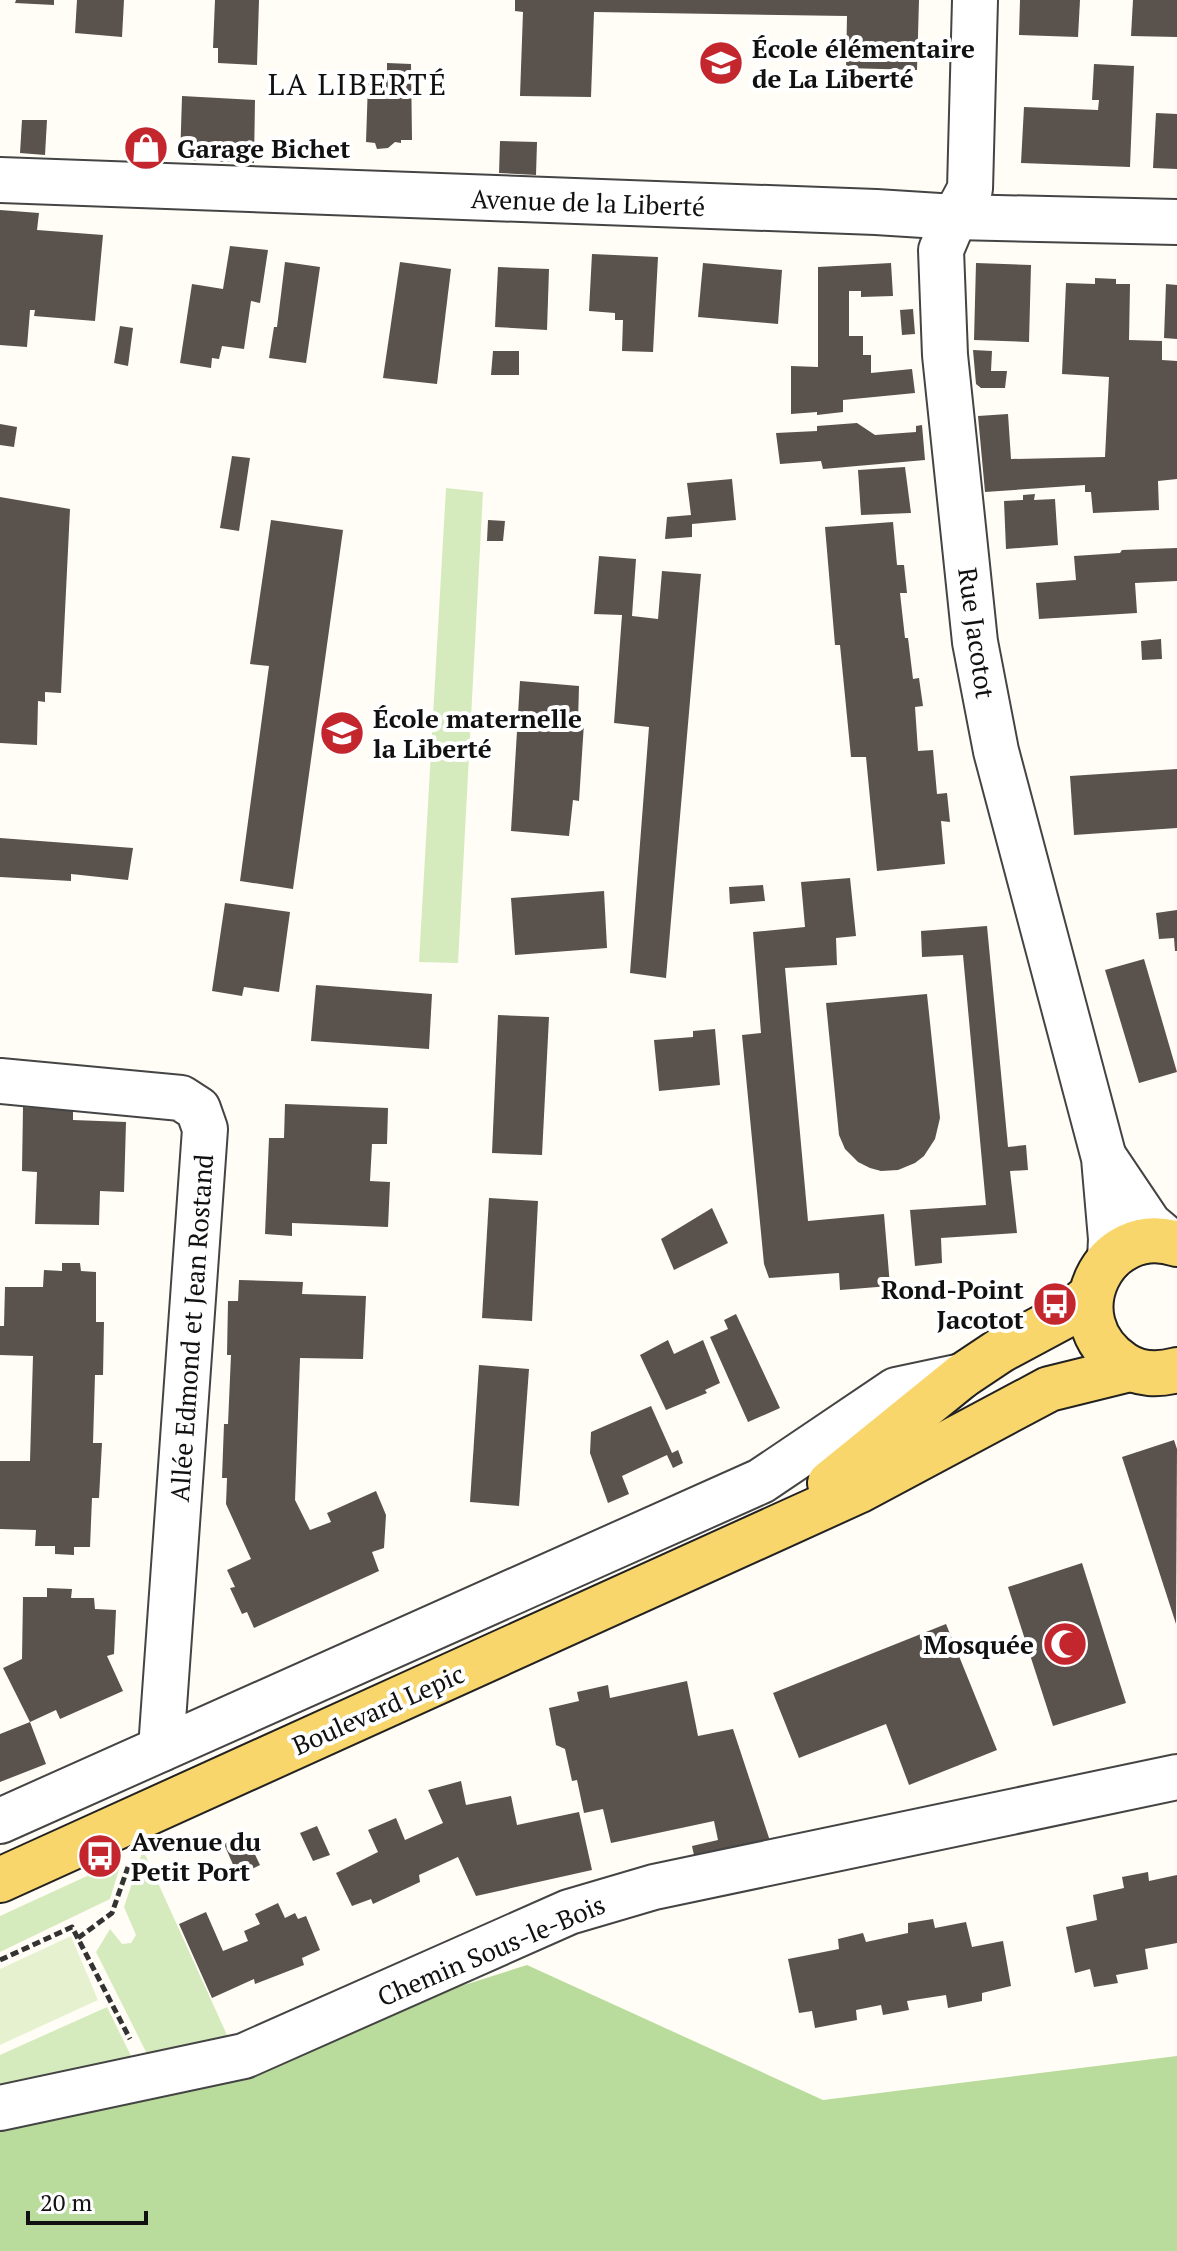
<svg xmlns="http://www.w3.org/2000/svg" width="1177" height="2251" viewBox="0 0 1177 2251" font-family="'PT Serif',serif">
<style>
.green{fill:#d5ebbd}
.forest{fill:#b9dc9c}
.pitch{fill:#e6f2cf}
.building{fill:#5a524d}
.lines{fill:none;stroke-linecap:round;stroke-linejoin:round}
.minor-casing{stroke:#444;stroke-width:48}
.major-casing{stroke:#222;stroke-width:48}
.path{stroke:#333;stroke-width:5;stroke-dasharray:8 4;stroke-linecap:butt}
.minor{stroke:#fff;stroke-width:44}
.major{stroke:#f9d66b;stroke-width:44}
.labels{text-anchor:middle;dominant-baseline:central;stroke-width:8;stroke-linejoin:round;paint-order:stroke}
.poi-label{font-size:26px;font-weight:bold;fill:#111;stroke:#fff;text-anchor:start}
.street-label{font-size:26px;fill:#111;stroke:#fff}
.quarter-label{font-size:30px;letter-spacing:2px;fill:#111;stroke:#fff}
</style>
<rect width="100%" height="100%" fill="#fffdf5"/>
<g class="green">
<path d="M446,488l37,4 -25,471 -39,-1z"/>
<path d="M143,1850l89,196 -82,14 -54,-108 14,-23 12,15 9,-1 5,-8 -12,-28z"/>
<path d="M122,1860l-12,39 -110,53v-36z"/>
<path d="M107,2007l28,57 -135,28v-37z"/>
</g>
<path class="forest" d="M527,1965l296,135 354,-44v195h-1177v-119z"/>
<path class="pitch" d="M71,1936l27,64 -98,45v-76z"/>
<g class="building">
<path d="M16,0h38v5l-39,-2z"/>
<path d="M77,0h47l-2,37 -47,-4z"/>
<path d="M215,0h44l-2,65 -39,-2v-15h-5z"/>
<path d="M515,0h404l-2,70 -71,-2 1,-52 -253,-4 -3,85 -71,-1 3,-84 -8,-1z"/>
<path d="M1020,0h60l-2,37 -59,-2z"/>
<path d="M1133,0h44v37l-46,-1z"/>
<path d="M387,63l24,1 1,76h-11v3l-6,-1 -7,6 -11,1 -2,-6 -9,-1 2,-59 2,2 2,-11h15z"/>
<path d="M1094,64l40,2 -4,101 -109,-4 3,-56 74,3 1,-10h-7z"/>
<path d="M182,96l73,4 -1,63 -74,-3z"/>
<path d="M1156,113l21,1v55l-24,-1z"/>
<path d="M22,120h25l-2,35 -25,-2z"/>
<path d="M500,141l37,1 -1,33 -37,-2z"/>
<path d="M0,210l39,3 -2,17 66,5 -8,86 -61,-5 1,-6h-5l-3,37 -27,-2z"/>
<path d="M230,246l38,4 -8,53 -9,-2 -7,48 -22,-3 -3,13 -7,-1 -1,10 -31,-5 12,-79 31,5z"/>
<path d="M592,254l66,3 -5,95 -31,-1 1,-31h-8v-7l-26,-2z"/>
<path d="M285,262l35,5 -14,96 -37,-5 5,-31h3z"/>
<path d="M400,262l51,7 -14,115 -54,-6z"/>
<path d="M703,263l79,7 -4,54 -80,-7z"/>
<path d="M891,263l2,33 -32,1v-6h-12v45h14v19h8v18l41,-4 3,24 -72,7v12l-26,3v-3l-26,2v-48l27,1v-100z"/>
<path d="M976,263l55,2 -2,77 -55,-2z"/>
<path d="M498,267l51,2 -2,61 -52,-3z"/>
<path d="M1095,278l21,1v5h14l-1,56 33,1v19l15,1v118l-19,2 1,29 -66,3 -2,-21h-6v-7l-100,7 -7,-76 30,-2 3,45 94,-2 4,-80 -47,-3 4,-91 29,1z"/>
<path d="M1166,284l11,1v54l-13,-1z"/>
<path d="M913,309l2,25 -13,1 -2,-25z"/>
<path d="M120,326l13,2 -5,38 -14,-3z"/>
<path d="M973,350l19,1 -1,20h16l-2,17h-24l-5,-4z"/>
<path d="M493,351h26v24h-28z"/>
<path d="M857,423l18,12 41,-3v-6l6,-1 3,35 -102,9 -2,-8 -41,3 -4,-31 41,-2v-5z"/>
<path d="M0,424l17,3 -3,20 -14,-2z"/>
<path d="M232,456l18,2 -11,73 -19,-3z"/>
<path d="M905,467l6,46 -50,2 -3,-45z"/>
<path d="M732,479l4,41 -44,4v13l-27,2 2,-22 24,-2 -4,-32z"/>
<path d="M1035,494l-1,6 21,-1 3,46 -52,4 -2,-48 19,-1v-5z"/>
<path d="M0,497l70,12 -9,184 -16,-1v10l-7,-1 -1,44 -37,-2z"/>
<path d="M271,520l72,10 -50,359 -53,-8 29,-215 -19,-2z"/>
<path d="M488,520l17,1 -2,20h-16z"/>
<path d="M893,522l4,43h7l3,28h-7l5,45h3l5,41 6,-1 4,28 -8,1 3,44 15,-1 4,44 10,-1 3,29 -9,-1 4,43 -68,7 -11,-114h-15l-11,-112h-5l-10,-118z"/>
<path d="M1177,548v33l-42,2 2,30 -98,6 -3,-36 40,-3 -2,-24 46,-3 2,-3z"/>
<path d="M599,556l37,3 -4,57 26,3 4,-48 39,3 -35,404 -36,-5 19,-246 -35,-4 8,-108 -28,-1z"/>
<path d="M1161,639l1,20 -20,1 -1,-19z"/>
<path d="M520,681l59,5 -1,36 6,1 -5,78 -6,-1 -4,36 -58,-5z"/>
<path d="M1177,769v59l-103,7 -4,-59z"/>
<path d="M0,838l133,10 -5,32 -57,-6v7l-71,-4z"/>
<path d="M850,878l6,58 -20,2 1,27 -52,3 23,253 76,-7 6,72 -50,4 -1,-17 -70,5 -5,-14 -22,-229 19,-2 -8,-101 52,-5 -4,-45z"/>
<path d="M763,885l2,16 -35,3 -1,-17z"/>
<path d="M604,891l3,57 -92,7 -4,-57z"/>
<path d="M225,903l65,9 -11,80 -35,-5 -2,9 -30,-5z"/>
<path d="M1177,910v41h-2l-1,-13 -15,1 -3,-26z"/>
<path d="M987,926l21,221 18,-2 2,25 -18,1 7,62 -76,5 1,25 -27,3 -5,-56 76,-5 -23,-250 -41,2 -1,-26z"/>
<path d="M1144,959l33,113 -38,11 -34,-113z"/>
<path d="M316,985l116,9 -3,55 -118,-8z"/>
<path d="M927,994l13,124 -5,21 -11,17 -9,7 -17,7 -17,1 -11,-3 -12,-6 -13,-13 -6,-14 -13,-132z"/>
<path d="M498,1015l51,2 -7,138 -50,-2z"/>
<path d="M715,1029l5,56 -61,6 -5,-51 39,-3v-6z"/>
<path d="M285,1104l103,4 -1,36h-15l-2,37 20,1 -2,45 -96,-4v13l-27,-2 4,-96h15z"/>
<path d="M23,1107l50,3v10l53,2 -2,70 -24,-1 -1,34 -64,-1 2,-52 -15,-1z"/>
<path d="M489,1198l49,3 -6,120 -50,-3z"/>
<path d="M712,1208l16,35 -54,27 -13,-31z"/>
<path d="M62,1263h18l1,8 15,1v50h8l-1,53h-8l-2,68h9l-3,55h-7l-2,49h-16v8l-19,-1v-8h-20l1,-16 -36,-1v-68h30l3,-105 -33,-1v-29h4l1,-39h38l1,-17 18,1z"/>
<path d="M239,1280l64,2 -1,12 64,2 -3,63 -63,-1 -5,142 15,30 21,-8 -4,-9 49,-22 10,24 -2,33 -12,4 7,19 -125,57 -7,-16 -5,2 -12,-26 5,-1 -8,-17 24,-11 -25,-55 1,-26h-5l2,-54h4l3,-69h-4l1,-54h10z"/>
<path d="M736,1314l44,94 -32,14 -38,-85 18,-8 -4,-9z"/>
<path d="M668,1340l6,14 29,-14 17,43 -15,7 2,3 -41,17 -26,-55z"/>
<path d="M479,1365l50,4 -10,137 -49,-4z"/>
<path d="M651,1406l21,47 6,-3 5,13 -10,5 -6,-13 -45,21 7,18 -21,9 -18,-50 1,-21z"/>
<path d="M1174,1440l3,9 -1,175 -54,-167z"/>
<path d="M1082,1563l44,140 -73,23 -45,-139z"/>
<path d="M47,1588l25,1 -1,9h23l1,11 21,1 -2,44 -7,2 16,35 -63,28 -4,-9 -26,12 16,42 -46,18v-48l30,-12 -27,-54 19,-9 1,-62h24z"/>
<path d="M946,1624l51,126 -88,35 -23,-61 -87,34 -26,-65z"/>
<path d="M687,1681l11,55 35,-7 38,115 -76,16 -3,-14 26,-6 -4,-19 -103,22 -8,-34 -19,4 -7,-33 -5,1 -7,-32 -9,-4 -7,-37 30,-7 -2,-9 31,-7 2,13z"/>
<path d="M461,1781l5,24 45,-9 6,29 62,-13 13,58 -116,26 -18,-39 -39,18 1,7 -47,22 -2,-5 -19,7 -16,-33 42,-21 -10,-22 28,-12 9,22 38,-17 -15,-33z"/>
<path d="M317,1826l13,29 -17,6 -13,-28z"/>
<path d="M245,1834l15,31 -22,11 -14,-32z"/>
<path d="M1148,1872l1,9 28,-6v68l-32,6 3,20 -32,6 2,8 -24,4 -4,-18 -15,4 -9,-46 31,-7 -4,-25 31,-7 -2,-11z"/>
<path d="M278,1903l7,15 10,-5 3,6 8,-3 14,34 -18,8 2,7 -49,19 -1,-5 -42,19 -33,-74 27,-12 17,39 25,-10 -4,-10 16,-7 -5,-10z"/>
<path d="M933,1919l2,9 31,-6 6,25 31,-6 8,45 -29,7v8l-34,7 -2,-13 -39,6 2,9 -26,5 -2,-10 -25,5 1,10 -42,8 -3,-17 -13,2 -11,-54 51,-10 -1,-10 25,-6 3,9 42,-9v-10z"/>
</g>
<g class="lines">
<g class="minor-casing">
<g id="minor">
<path d="M975,0l-5,189 -15,28 -14,33 4,105 30,287 21,109 108,407 7,81 -1,20"/>
<path d="M0,180l876,32 79,5 222,5"/>
<path d="M0,1081l181,17 17,11 7,20 -44,620"/>
<path d="M1106,1160l43,64 20,17"/>
<path d="M0,1821l761,-340 135,-91 66,-14"/>
<path d="M0,2108l244,-52 325,-144 85,-25 523,-110"/>
</g>
</g>
<g class="major-casing">
<g id="major">
<path d="M1177,1244c-73,-24 -122,75 -54,120 16,11 36,11 54,6"/>
<path d="M830,1483l132,-107 39,-26 67,-36 22,-18"/>
<path d="M0,1880l858,-389 191,-102 81,-20"/>
</g>
</g>
<g class="path">
<path d="M78,1938l34,-25 16,-46"/>
<path d="M0,1960l72,-33 58,112"/>
</g>
<use href="#minor" class="minor"/>
<use href="#major" class="major"/>
</g>
<defs>
<g id="school-disc" transform="scale(2.3)"><circle r="9.5" fill="#c4262e" stroke="#fff"/><path d="M0-5L7-2L0 1L-7-2ZM-4 1L0 2.5L4 1V4Q0 6-4 4Z" fill="#fff"/></g>
<g id="shop-disc" transform="scale(2.3)"><circle r="9.5" fill="#c4262e" stroke="#fff"/><path d="M-5-2.5h2.3a2.7 3.5 0 0 1 5.4 0H5L5.5 6h-11ZM-1.5-2.5h3a1.5 2.3 0 0 0-3 0Z" fill="#fff"/></g>
<g id="bus-disc" transform="scale(2.3)"><circle r="9.5" fill="#c4262e" stroke="#fff"/><path d="M-5-6H5V4H4V6H2V4H-2V6H-4V4H-5ZM-3.5-4V0h7V-4ZM-3.5 1.2v1.5H-2V1.2ZM2 1.2v1.5H3.5V1.2Z" fill="#fff"/></g>
<g id="mosque-disc" transform="scale(2.3)"><circle r="9.5" fill="#c4262e" stroke="#fff"/><path d="M3.5-4.9A6 6 0 1 0 3.5 4.9A5 5 0 1 1 3.5-4.9Z" fill="#fff"/></g>
</defs>
<g fill-rule="evenodd">
<use href="#school-disc" x="721" y="63"/>
<use href="#shop-disc" x="146" y="148"/>
<use href="#school-disc" x="342" y="733"/>
<use href="#bus-disc" x="1055" y="1304"/>
<use href="#mosque-disc" x="1065" y="1644"/>
<use href="#bus-disc" x="100" y="1856"/>
</g>
<g class="labels">
<g class="poi-label">
<text x="752" y="48">École élémentaire<tspan x="752" dy="30">de La Liberté</tspan></text>
<text x="177" y="148">Garage Bichet</text>
<text x="373" y="718">École maternelle<tspan x="373" dy="30">la Liberté</tspan></text>
<text x="1024" y="1289" text-anchor="end">Rond-Point<tspan x="1024" dy="30">Jacotot</tspan></text>
<text x="1034" y="1644" text-anchor="end">Mosquée</text>
<text x="131" y="1841">Avenue du<tspan x="131" dy="30">Petit Port</tspan></text>
</g>
<g class="street-label">
<text transform="translate(588 202) rotate(2)">Avenue de la Liberté</text>
<text transform="translate(977 633) rotate(82)">Rue Jacotot</text>
<text transform="translate(191 1328) rotate(-86)">Allée Edmond et Jean Rostand</text>
<text transform="translate(378 1709) rotate(-24)">Boulevard Lepic</text>
<text transform="translate(491 1950) rotate(-23)">Chemin Sous-le-Bois</text>
</g>
<g class="quarter-label">
<text x="358" y="84">LA LIBERTÉ</text>
</g>
</g>
<path d="M28 2211v12h118v-12" fill="none" stroke="#111111" stroke-width="4"/>
<text x="40" y="2211" font-size="24" fill="#111111" stroke="#ffffff" stroke-width="6" paint-order="stroke">20 m</text>
</svg>
